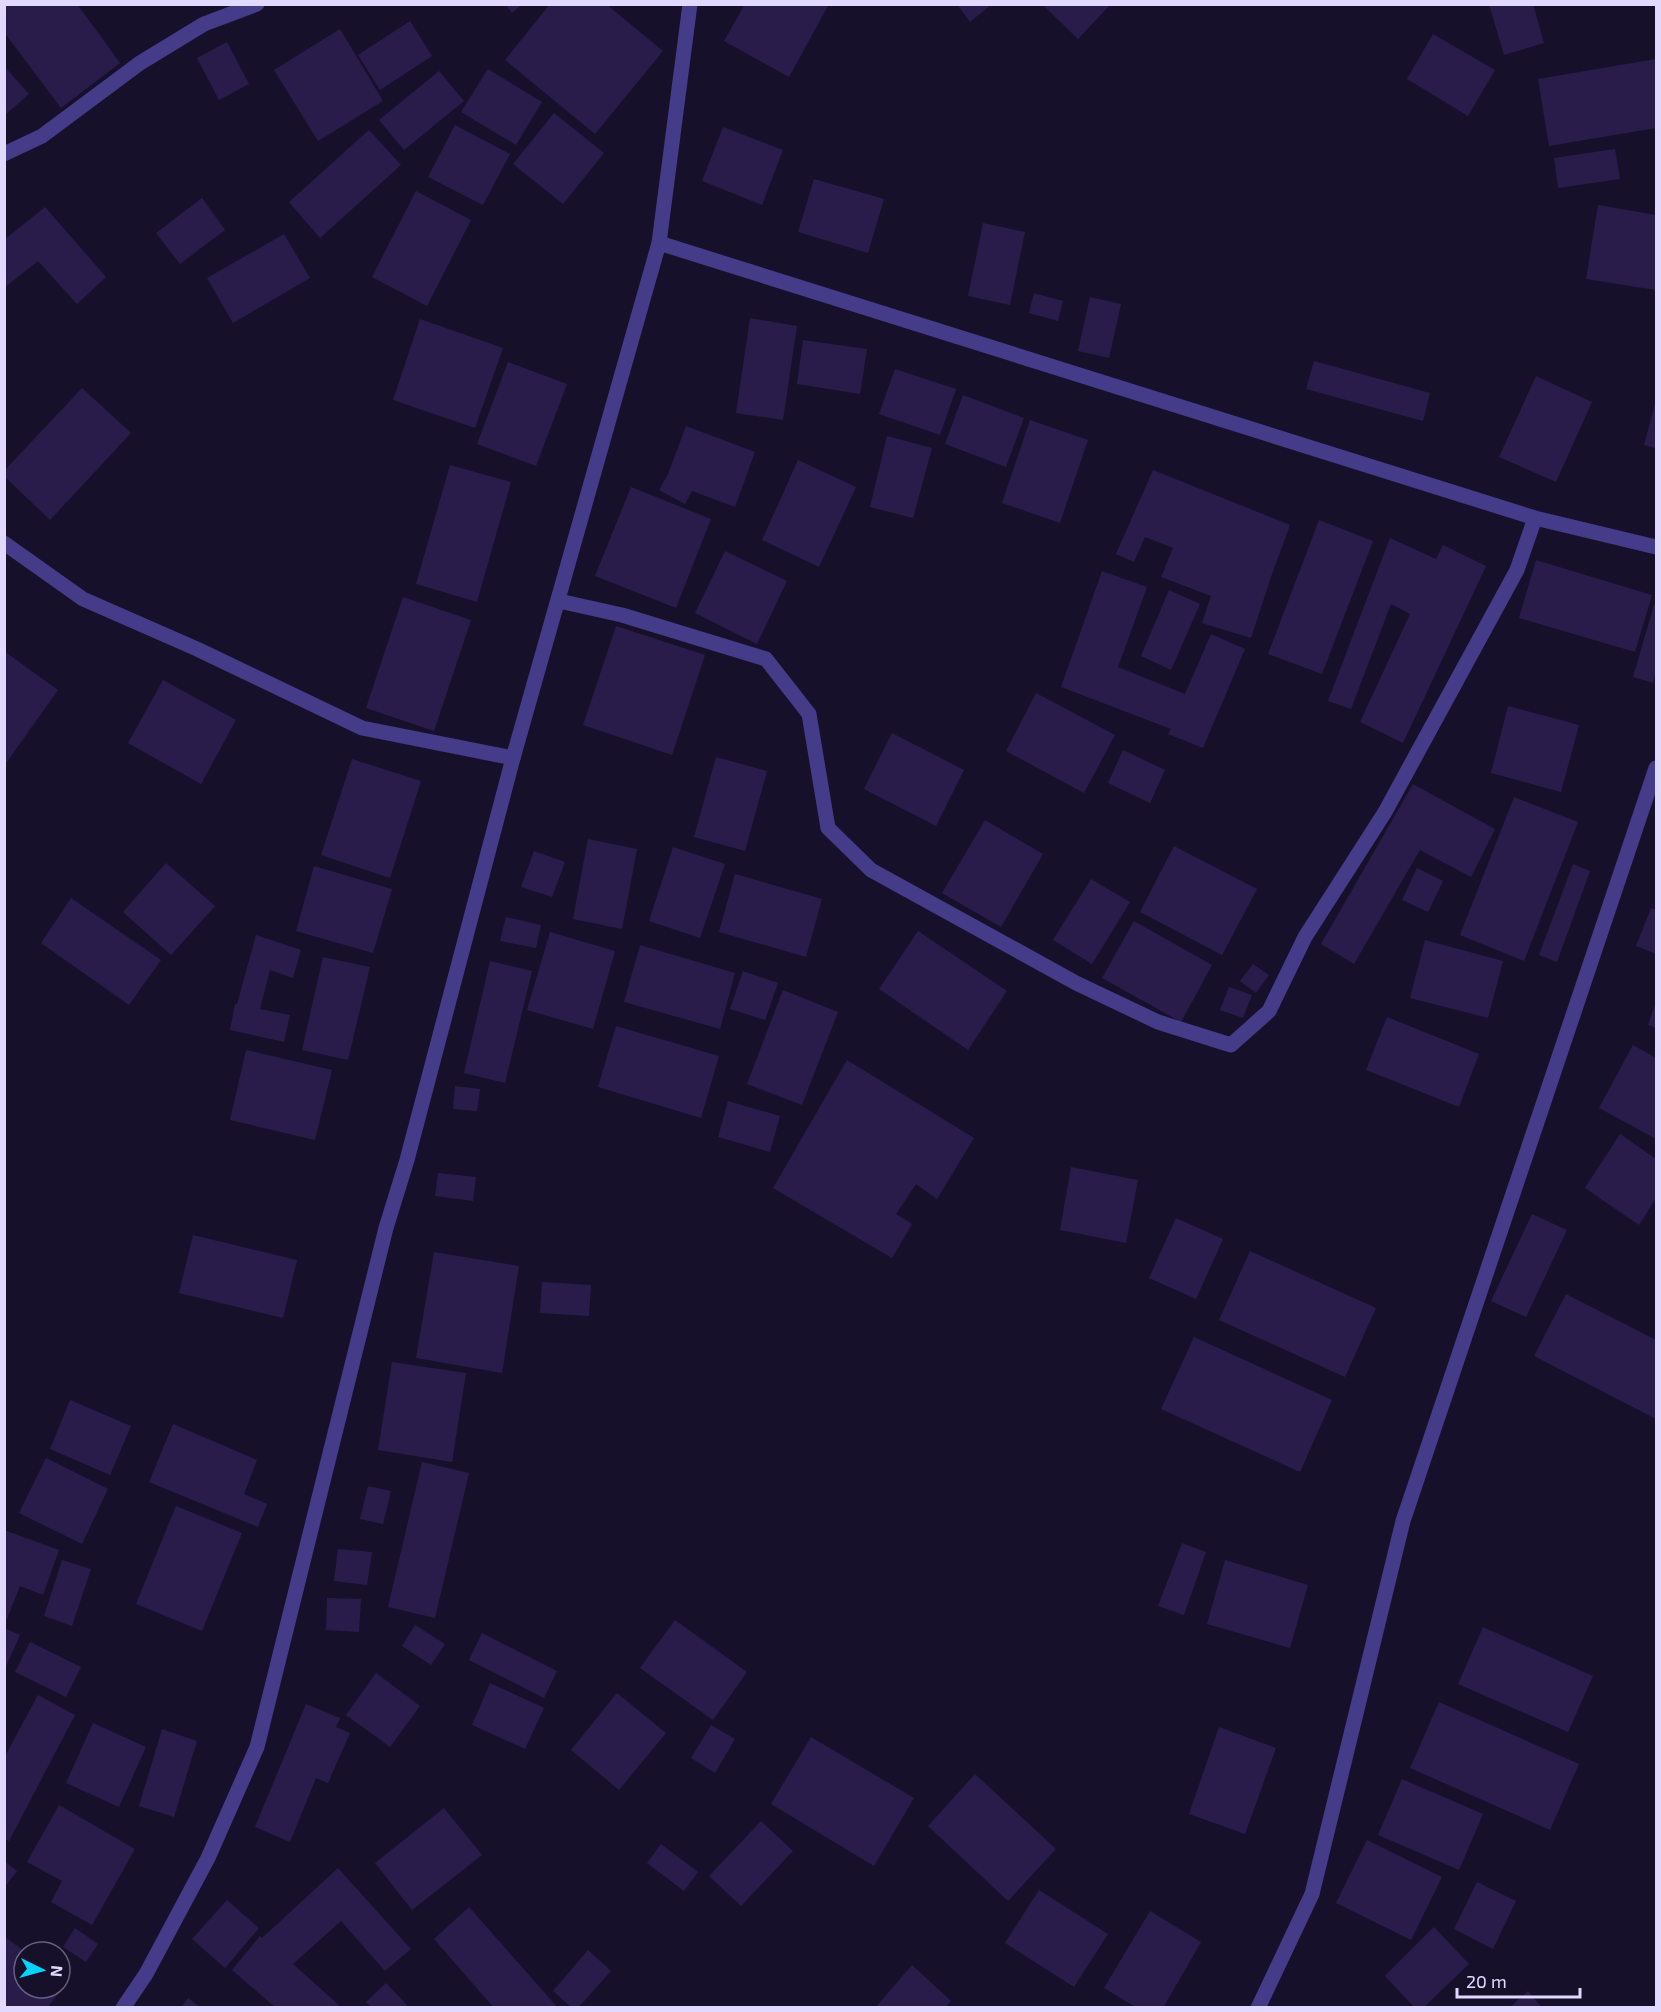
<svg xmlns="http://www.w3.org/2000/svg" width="1661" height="2012" viewBox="0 0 1661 2012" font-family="'Exo 2',sans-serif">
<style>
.building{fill:#291c4b}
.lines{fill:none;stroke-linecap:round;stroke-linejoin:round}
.minor{stroke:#443b89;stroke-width:15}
.tertiary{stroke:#443b89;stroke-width:15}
</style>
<rect width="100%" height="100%" fill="#17102a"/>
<g class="building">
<path d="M4,4h73l43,59 -59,45 -57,-76z"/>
<path d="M505,4h17l-10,9z"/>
<path d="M550,4h56l57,47 -68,83 -90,-74z"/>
<path d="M745,4h84l-40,73 -65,-36z"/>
<path d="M957,4h35l-22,18z"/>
<path d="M1042,4h69l-33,35z"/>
<path d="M1489,4h44l11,39 -40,12z"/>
<path d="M410,21l22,35 -52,34 -22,-35z"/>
<path d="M340,29l43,72 -65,40 -44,-71z"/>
<path d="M1433,34l62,36 -27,46 -61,-37z"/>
<path d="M227,42l22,42 -30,16 -22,-42z"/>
<path d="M1656,59v69l-107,18 -11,-67z"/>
<path d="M4,66l25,28 -25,22z"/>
<path d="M488,69l54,33 -26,43 -55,-33z"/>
<path d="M439,71l25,30 -60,49 -25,-30z"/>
<path d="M554,113l50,40 -41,51 -50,-40z"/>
<path d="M455,125l55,29 -27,51 -55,-28z"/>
<path d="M723,127l60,23 -21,55 -60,-24z"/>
<path d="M369,130l32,35 -81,73 -31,-36z"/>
<path d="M1615,149l5,30 -62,9 -4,-30z"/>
<path d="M814,179l70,20 -16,54 -70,-21z"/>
<path d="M416,191l55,29 -44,86 -55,-29z"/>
<path d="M202,198l23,32 -45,34 -24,-31z"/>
<path d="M1598,205l58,10v75l-70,-11z"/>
<path d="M45,207l61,70 -29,27 -39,-43 -34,27v-48z"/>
<path d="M983,223l42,9 -15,73 -42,-9z"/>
<path d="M284,234l26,44 -77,45 -26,-45z"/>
<path d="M1034,293l29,8 -5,20 -29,-8z"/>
<path d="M1090,297l31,7 -12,54 -31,-7z"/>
<path d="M750,318l47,8 -14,94 -47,-7z"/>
<path d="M420,319l83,29 -28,80 -82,-28z"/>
<path d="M803,340l64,9 -7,45 -63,-10z"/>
<path d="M1314,361l116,32 -7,28 -117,-32z"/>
<path d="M508,362l59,22 -31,82 -59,-22z"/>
<path d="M895,369l61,20 -16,46 -61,-21z"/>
<path d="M1536,376l56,26 -36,80 -57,-25z"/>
<path d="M82,388l49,45 -81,87 -46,-44v-5z"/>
<path d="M963,395l61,23 -18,49 -61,-23z"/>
<path d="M1656,400v48l-12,-3z"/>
<path d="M1030,420l58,20 -28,83 -58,-20z"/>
<path d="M686,426l69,26 -20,55 -43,-16 -7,13 -26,-14 9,-16z"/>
<path d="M887,436l45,12 -19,70 -43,-11z"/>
<path d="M798,460l58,27 -37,80 -57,-27z"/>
<path d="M450,465l61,17 -34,120 -61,-18z"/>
<path d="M1153,470l137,55 -19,52 -20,61 -49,-15 9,-27 -50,-19 12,-29 -28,-11 -11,25 -18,-8z"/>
<path d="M631,487l80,32 -35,89 -81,-32z"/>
<path d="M1319,520l54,21 -51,133 -54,-20z"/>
<path d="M1390,538l46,21 7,-14 43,21 -83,177 -43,-21 50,-108 -19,-10 -40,105 -23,-8z"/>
<path d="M725,551l62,30 -30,63 -62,-31z"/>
<path d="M1536,560l116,35 -17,57 -116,-34z"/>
<path d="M1102,571l45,16 -29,80 67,27 26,-60 34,15 -42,99 -35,-14 3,-5 -110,-42z"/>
<path d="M1169,590l31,14 -29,66 -30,-14z"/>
<path d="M403,597l68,23 -37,111 -68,-23z"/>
<path d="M1654,605l2,1v64l-3,13 -20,-6z"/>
<path d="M616,626l89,29 -33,100 -89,-30z"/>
<path d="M4,651l54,39 -54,76z"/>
<path d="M163,680l73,40 -35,64 -73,-41z"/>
<path d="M1036,693l79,42 -31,58 -78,-42z"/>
<path d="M1508,706l71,19 -18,67 -70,-19z"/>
<path d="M892,733l72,37 -28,56 -72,-37z"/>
<path d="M1123,750l42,20 -15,33 -42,-20z"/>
<path d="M716,757l51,14 -22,80 -51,-14z"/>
<path d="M352,759l69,22 -31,97 -69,-23z"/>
<path d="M1413,784l82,45 -24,48 -51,-27 -66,114 -33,-20z"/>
<path d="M1514,797l64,25 -54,139 -64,-26z"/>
<path d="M985,820l58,34 -42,73 -59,-34z"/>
<path d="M588,839l49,10 -15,80 -49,-10z"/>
<path d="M1174,846l83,43 -35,66 -82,-43z"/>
<path d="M673,847l52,17 -25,74 -51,-17z"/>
<path d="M534,851l31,11 -13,35 -31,-10z"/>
<path d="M166,863l49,43 -44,49 -48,-43z"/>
<path d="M1573,864l17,7 -33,91 -18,-7z"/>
<path d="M314,866l78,23 -19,64 -77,-22z"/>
<path d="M1417,868l26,13 -15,31 -26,-12z"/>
<path d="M735,874l87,25 -16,58 -87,-25z"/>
<path d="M1091,879l39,23 -38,62 -39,-24z"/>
<path d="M71,898l90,62 -32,45 -88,-62z"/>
<path d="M1651,908l5,2v44l-20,-8z"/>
<path d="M506,917l35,8 -5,23 -36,-7z"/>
<path d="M1134,921l78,44 -31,57 -79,-44z"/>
<path d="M918,931l89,60 -39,59 -89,-61z"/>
<path d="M550,932l65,19 -22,78 -66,-19z"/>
<path d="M256,935l45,15 -8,28 -23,-8 -10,39 30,6 -6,27 -54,-12 5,-26h2z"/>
<path d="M1425,940l78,21 -15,57 -78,-20z"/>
<path d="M640,945l95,28 -15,56 -96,-27z"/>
<path d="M323,957l47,10 -22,93 -46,-10z"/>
<path d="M490,961l42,10 -27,112 -41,-10z"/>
<path d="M1253,964l16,11 -13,18 -16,-12z"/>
<path d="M743,971l35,12 -13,37 -35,-11z"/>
<path d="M1229,987l23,8 -9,23 -23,-8z"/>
<path d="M783,990l55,22 -36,93 -55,-21z"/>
<path d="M1656,1002v26l-8,-3z"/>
<path d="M1387,1017l92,37 -20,53 -93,-37z"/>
<path d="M616,1026l103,30 -18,62 -103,-31z"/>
<path d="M1633,1045l23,13v81l-57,-31z"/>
<path d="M246,1050l86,20 -17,70 -85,-20z"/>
<path d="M847,1060l127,78 -37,61 -21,-15 -20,30 16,10 -20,34 -119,-70z"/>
<path d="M455,1086l25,3 -3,22 -24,-2z"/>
<path d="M728,1101l52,15 -10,36 -52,-15z"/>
<path d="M1620,1134l36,25v39l-17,27 -54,-37z"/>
<path d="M1071,1167l67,13 -12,63 -66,-13z"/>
<path d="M438,1173l38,4 -3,24 -38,-5z"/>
<path d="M1532,1214l35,16 -41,87 -35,-16z"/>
<path d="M1176,1218l47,21 -27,60 -47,-21z"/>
<path d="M193,1235l104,25 -14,58 -104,-25z"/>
<path d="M1250,1251l126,57 -31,69 -126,-57z"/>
<path d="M434,1252l85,14 -17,107 -86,-15z"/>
<path d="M542,1282l49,3 -2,31 -49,-3z"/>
<path d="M1566,1294l90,46v79l-122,-63z"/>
<path d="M1194,1337l138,63 -32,72 -139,-63z"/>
<path d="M392,1362l74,11 -14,89 -74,-12z"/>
<path d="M70,1400l61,26 -21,49 -60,-26z"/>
<path d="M173,1424l84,36 -13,34 23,10 -9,23 -109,-45z"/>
<path d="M46,1458l62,31 -26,55 -63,-31z"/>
<path d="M422,1462l47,11 -34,145 -47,-11z"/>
<path d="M368,1486l23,5 -8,33 -23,-5z"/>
<path d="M176,1506l66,27 -40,98 -66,-27z"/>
<path d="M4,1530l55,20 -16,45 -23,-9 -15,38z"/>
<path d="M1182,1543l24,9 -22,63 -26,-9z"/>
<path d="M338,1549l34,3 -5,33 -33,-4z"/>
<path d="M62,1560l29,9 -19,57 -28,-10z"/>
<path d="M1225,1560l83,25 -18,63 -83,-24z"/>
<path d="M327,1598l34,1 -2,33 -33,-2z"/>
<path d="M675,1620l72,52 -34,48 -73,-52z"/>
<path d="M415,1625l30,19 -14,21 -29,-19z"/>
<path d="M1483,1627l110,49 -25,56 -110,-48z"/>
<path d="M4,1628l16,7 -16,36z"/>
<path d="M482,1633l75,38 -13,27 -75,-38z"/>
<path d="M30,1642l51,25 -15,30 -51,-25z"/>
<path d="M376,1673l44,33 -30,41 -44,-32z"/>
<path d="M490,1683l54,25 -19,41 -53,-24z"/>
<path d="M617,1693l49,40 -47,57 -48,-40z"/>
<path d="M38,1695l37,20 -66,126 -5,-3v-80z"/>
<path d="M1439,1702l140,62 -29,66 -140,-62z"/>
<path d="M306,1704l34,14 -4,9 14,6 -22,50 -12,-5 -26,64 -35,-15z"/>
<path d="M93,1723l53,24 -27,60 -53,-24z"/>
<path d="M711,1725l24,14 -20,34 -24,-15z"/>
<path d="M1219,1727l57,21 -31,86 -56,-20z"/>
<path d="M162,1729l35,12 -23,76 -35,-11z"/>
<path d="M811,1737l103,61 -40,68 -103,-62z"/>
<path d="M975,1774l81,75 -48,52 -80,-75z"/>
<path d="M1402,1779l81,35 -24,56 -81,-35z"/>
<path d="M59,1805l76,44 -43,76 -41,-23 11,-21 -35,-19z"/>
<path d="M444,1808l38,47 -70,55 -37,-47z"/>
<path d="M761,1821l32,30 -52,55 -32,-30z"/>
<path d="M1367,1840l75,37 -31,63 -75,-37z"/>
<path d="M661,1844l37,28 -14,19 -37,-28z"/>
<path d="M4,1861l13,10 -13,17z"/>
<path d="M338,1868l73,81 -26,22 -44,-50 -48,43 49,44h-66l-44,-38 28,-34 2,2z"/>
<path d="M1477,1882l39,19 -23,48 -39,-20z"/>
<path d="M1039,1890l69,44 -34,53 -69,-44z"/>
<path d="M227,1900l32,28 -34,40 -33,-29z"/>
<path d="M469,1907l89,101h-64l-60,-69z"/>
<path d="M1150,1911l51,31 -38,66h-26l-33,-20z"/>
<path d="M1434,1927l35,37 -46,44h-8l-30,-32z"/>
<path d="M75,1928l23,16 -12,18 -23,-15z"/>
<path d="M4,1936l20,15v37h36v-9l6,5 -19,24h-43z"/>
<path d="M588,1950l23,21 -33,37h-6l-19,-17z"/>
<path d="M912,1965l39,36 -6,7h-70z"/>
<path d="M386,1983l21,22 -3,3h-32l-6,-6z"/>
<path d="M1528,1991l14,17h-33z"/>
<path d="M188,1998l13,10h-20z"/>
</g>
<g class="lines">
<g class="minor">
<path d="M4,154l38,-18 98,-73 64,-39 53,-20"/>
<path d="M659,243l876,275 121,29"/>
<path d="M4,543l79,56 114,50 165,79 151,30"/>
<path d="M559,601l63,14 144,44 43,55 19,114 43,42 205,113 82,39 73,23 38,-34 36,-74 80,-125 132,-242 18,-52"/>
<path d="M1258,2008l54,-114 91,-373 253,-753"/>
</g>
<path class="tertiary" d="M123,2008l23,-34 62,-116 49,-111 129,-519 21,-68 106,-402 146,-515 31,-239"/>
</g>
<rect width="1661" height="2012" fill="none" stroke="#e1d9ff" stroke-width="12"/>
<g transform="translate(42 1970) rotate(95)"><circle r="28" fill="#17102a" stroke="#68607f" stroke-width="1.5"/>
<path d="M0-4.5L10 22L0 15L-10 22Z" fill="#05d3ff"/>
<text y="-9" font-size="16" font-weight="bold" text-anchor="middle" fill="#e1d9ff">N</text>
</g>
<path d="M1457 1988v9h123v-9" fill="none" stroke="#e1d9ff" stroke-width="3"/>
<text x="1466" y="1988" font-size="18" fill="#e1d9ff" stroke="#17102a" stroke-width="4.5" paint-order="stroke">20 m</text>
</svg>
